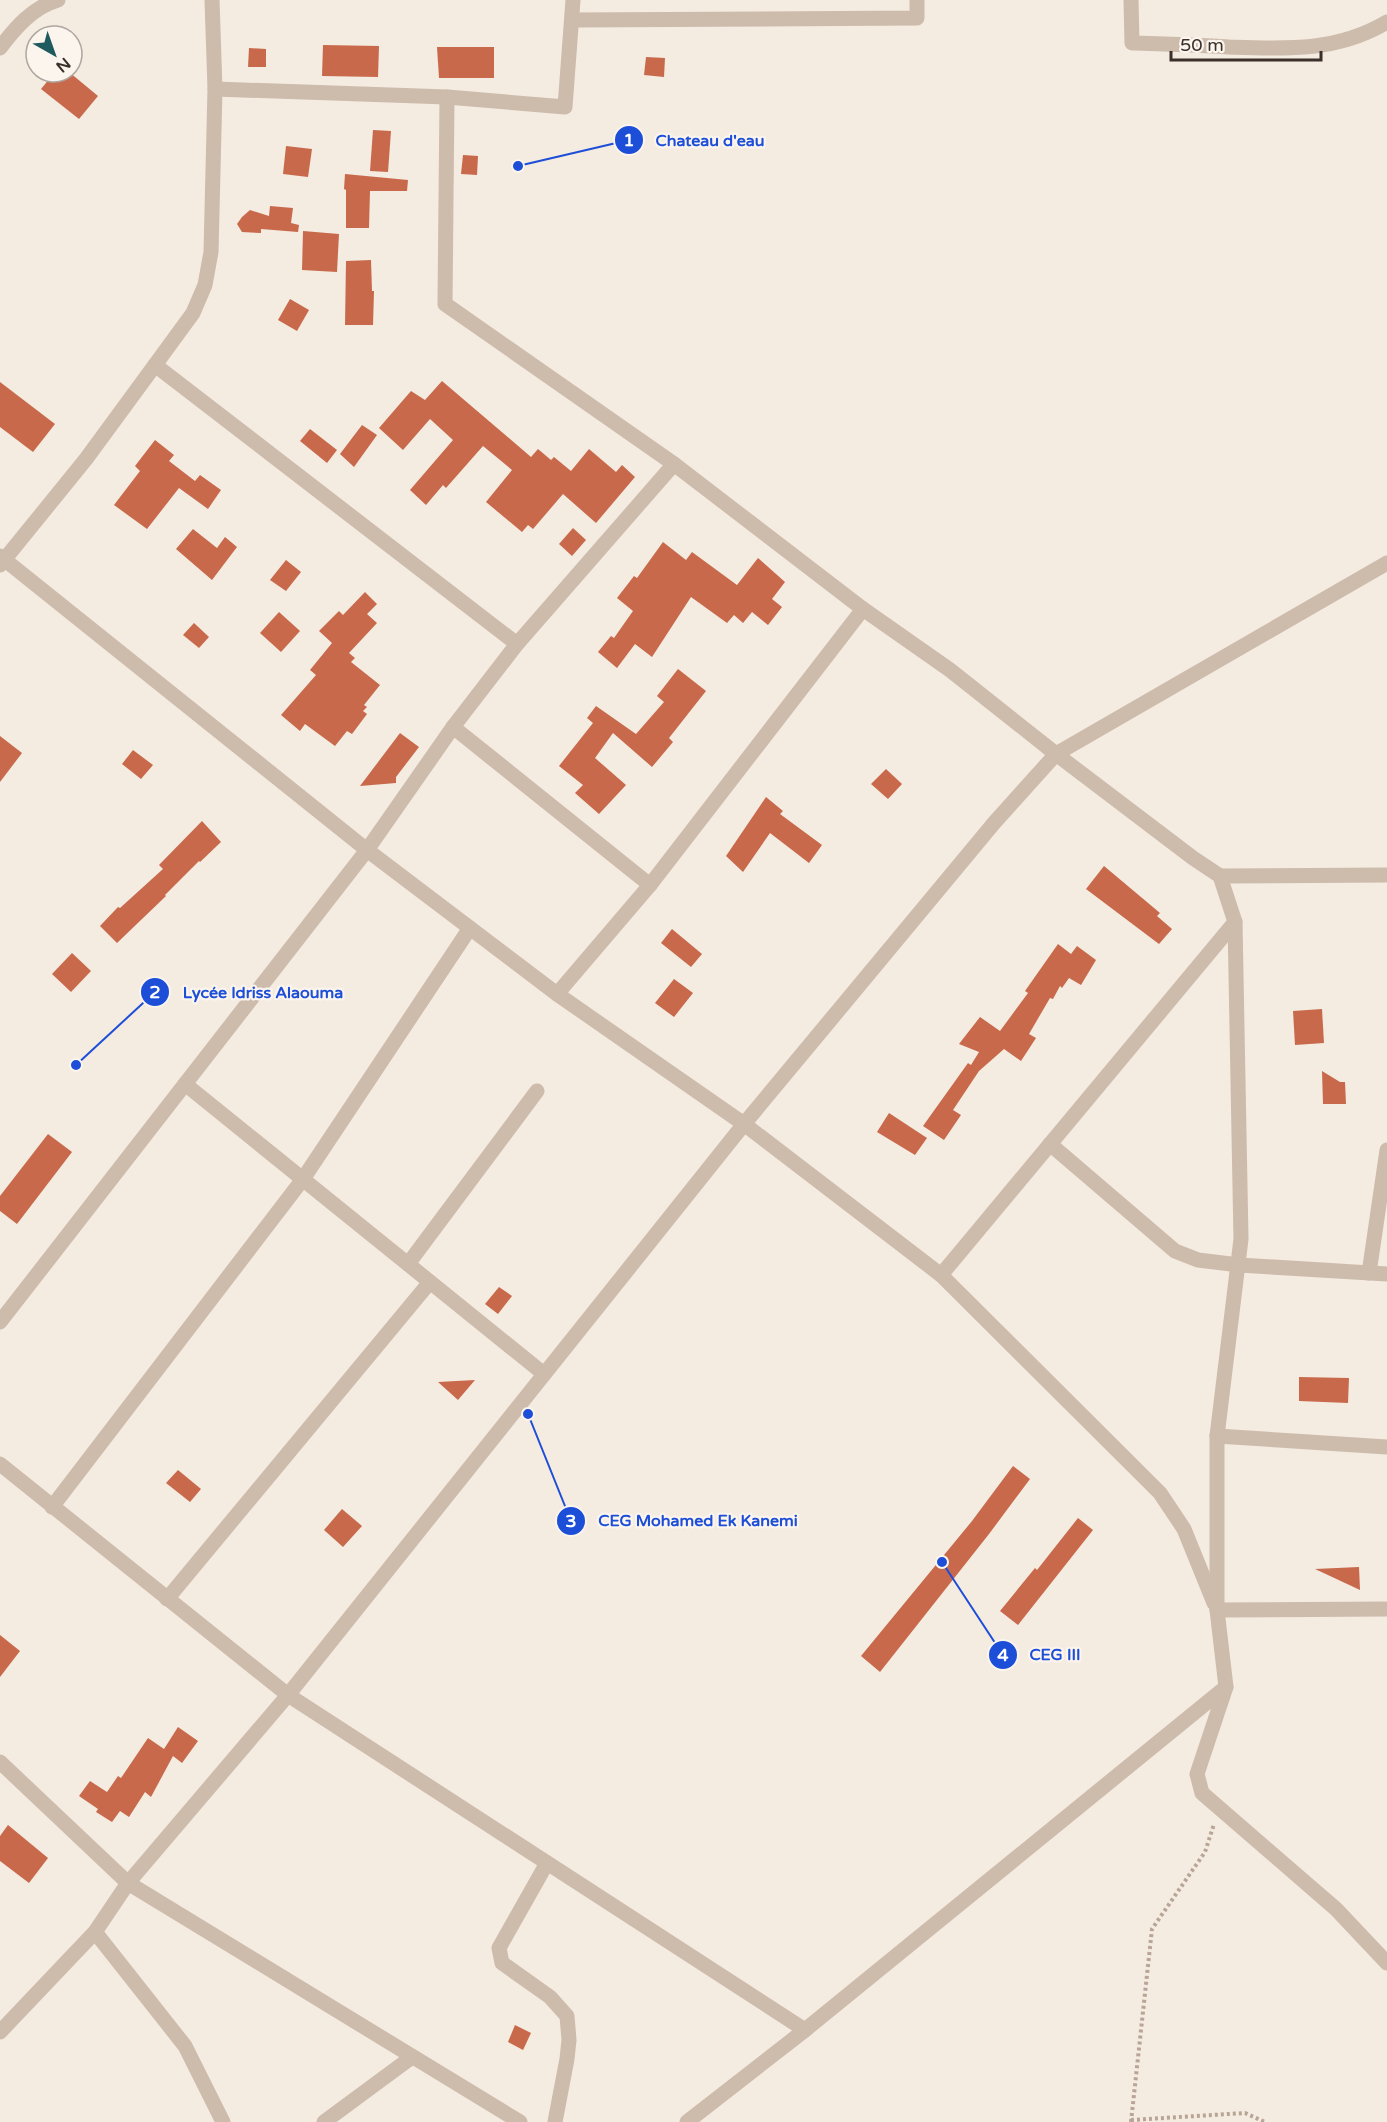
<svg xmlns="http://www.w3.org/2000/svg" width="1387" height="2122" viewBox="0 0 1387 2122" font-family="'Varela Round',sans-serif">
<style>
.building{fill:#c8694b}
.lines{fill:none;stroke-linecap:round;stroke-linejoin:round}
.path{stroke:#b9a596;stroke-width:4;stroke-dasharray:3 3;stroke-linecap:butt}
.minor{stroke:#cdbbac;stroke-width:15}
.leader{fill:none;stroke:#1d4ed8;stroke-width:2}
.callout-dot{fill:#1d4ed8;stroke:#fbf5ee;stroke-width:2}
.mark-label{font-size:18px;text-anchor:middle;font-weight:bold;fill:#fff}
.callout-label{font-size:16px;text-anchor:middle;font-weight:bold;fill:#1d4ed8;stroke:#fbf5ee;stroke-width:4.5;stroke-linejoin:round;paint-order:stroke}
</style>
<rect width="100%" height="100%" fill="#f4ebe1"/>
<g class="building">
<path d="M323,45l56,1 -1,31 -56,-1z"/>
<path d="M437,47h57v31h-55z"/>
<path d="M249,48l17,1v18h-18z"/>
<path d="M646,57l19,1 -1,19 -20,-2z"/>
<path d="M55,72h14l29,24 -19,23 -38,-30z"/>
<path d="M373,130l18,1 -3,41 -18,-1z"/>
<path d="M286,146l26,3 -4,28 -25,-3z"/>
<path d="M463,155l15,1 -1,19 -16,-1z"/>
<path d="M345,174l63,6 -1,11h-37l-1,37h-23v-38l-2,-1z"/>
<path d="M270,206l23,2 -2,15 8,2 -1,7 -37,-3v4l-19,-1 -5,-8 5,-7 8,-7 19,6z"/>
<path d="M303,231l36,3 -2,38 -35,-2z"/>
<path d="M371,260l1,31h2l-1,34h-28l1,-64z"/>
<path d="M290,299l19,11 -12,21 -19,-11z"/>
<path d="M442,381l89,76 7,-8 13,11 3,-3 17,14 18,-22 27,23 6,-7 13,12 -39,46 -33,-29 -30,35 -5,-4 -6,7 -36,-30 26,-32 -29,-24 -37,42 -3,-3 -17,20 -16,-15 43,-50 -23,-21 -27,31 -24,-22 32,-37 14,9z"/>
<path d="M0,382l55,42 -22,28 -33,-25z"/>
<path d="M362,425l15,10 -23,32 -14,-13z"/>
<path d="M310,429l27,21 -10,13 -27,-22z"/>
<path d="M155,440l19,15 -5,6 26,20 5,-6 21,15 -13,19 -29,-21 -32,41 -33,-24 26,-34 -5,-5z"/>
<path d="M573,528l13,12 -14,16 -13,-12z"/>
<path d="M193,529l24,19 8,-11 12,10 -25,33 -36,-31z"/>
<path d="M663,542l23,18 6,-8 45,33 21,-27 27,24 -13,17 10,8 -14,18 -16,-13 -9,11 -9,-8 -7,8 -36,-26 -39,60 -17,-13 -18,24 -19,-16 13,-16 3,2 19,-27 -16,-13 17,-22 3,2z"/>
<path d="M286,560l15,12 -15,19 -16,-11z"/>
<path d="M365,592l12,12 -10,10 10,9 -28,30 6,5 -4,4 29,23 -16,20 3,2 -4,4 4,3 -15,20 -5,-3 -12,15 -30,-22 -5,7 -19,-16 35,-40 -6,-5 22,-27 -13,-12 20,-20 4,4z"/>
<path d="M279,612l21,19 -19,21 -21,-19z"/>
<path d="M194,623l15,14 -10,11 -16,-13z"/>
<path d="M678,669l28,22 -37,47 4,4 -21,25 -39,-34 -18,25 31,27 -27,29 -24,-21 8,-8 -24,-19 34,-43 -6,-5 9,-12 40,28 28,-32 -7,-6z"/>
<path d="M400,733l19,14 -23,30v6l-36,3z"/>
<path d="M0,736l22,17 -22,29z"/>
<path d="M133,750l20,15 -12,14 -19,-15z"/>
<path d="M886,769l16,15 -14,15 -17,-15z"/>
<path d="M766,797l17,14 -3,3 42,31 -13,18 -39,-30 -27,39 -17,-16z"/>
<path d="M202,821l19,21 -21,20 -1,-1 -34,34 1,1 -49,47 -17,-17 18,-19 2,1 43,-39 -4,-4z"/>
<path d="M1104,866l56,47 -3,3 15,13 -13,15 -73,-55z"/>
<path d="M672,929l30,25 -11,13 -30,-24z"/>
<path d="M1058,944l13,10 6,-8 19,14 -15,25 -12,-7 -7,10 -2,-2 -7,13 -3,-1 -21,36 7,4 -15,23 -17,-12 -25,22 -26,39 8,5 -17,25 -21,-14 45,-63 3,2 8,-13 -20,-8 21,-27 20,14 28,-38 -3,-2z"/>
<path d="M72,953l19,18 -20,21 -19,-18z"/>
<path d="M674,979l19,14 -19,24 -19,-14z"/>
<path d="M1322,1009l2,34 -29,2 -2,-34z"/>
<path d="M1322,1071l18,11h5l1,22h-23z"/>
<path d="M889,1113l38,25 -12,17 -38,-23z"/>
<path d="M48,1134l24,18 -55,72 -17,-13v-15z"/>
<path d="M499,1287l13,9 -14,18 -13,-10z"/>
<path d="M1299,1377l50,1 -1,25 -49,-2z"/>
<path d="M475,1380l-17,20 -20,-18z"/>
<path d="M1013,1466l17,13 -41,55 -109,138 -19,-16 111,-135z"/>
<path d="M178,1470l23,19 -11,13 -24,-19z"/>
<path d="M342,1509l20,17 -19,21 -19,-17z"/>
<path d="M1078,1518l15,12 -75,95 -18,-14 35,-43 2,2z"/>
<path d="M1359,1567l1,23 -45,-21z"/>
<path d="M0,1635l20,16 -20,26z"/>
<path d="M178,1727l20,14 -16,22 -9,-7 -22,41 -6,-5 -16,25 -9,-6 -8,11 -16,-10 2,-3 -19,-13 11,-15 17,11 11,-16 3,2 27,-40 16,11z"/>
<path d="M8,1825l40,33 -19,25 -29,-22v-25z"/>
<path d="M515,2025l16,8 -8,17 -15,-8z"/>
</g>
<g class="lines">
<g class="path">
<path d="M1131,2120l114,-7 20,9"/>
<path d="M1131,2122l21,-193 53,-77 9,-28"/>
</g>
<g class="minor">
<path d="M1131,0l1,43c32,1 65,2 97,4 56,2 108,5 158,-25"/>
<path d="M572,20l345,-2v-18"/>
<path d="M0,48c15,-20 33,-41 58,-48"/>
<path d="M215,89l232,8 118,10 8,-107"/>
<path d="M447,97l-2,207 229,160 189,145 -213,276 -93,109"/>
<path d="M155,365l362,279"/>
<path d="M0,556l367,294 190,144 187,130 197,151 219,218 24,36 30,74"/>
<path d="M0,565l86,-106 69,-94 38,-52 12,-28 6,-33 4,-163 -3,-89"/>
<path d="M863,609l87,61 106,84 331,-191"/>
<path d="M453,727l197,158"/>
<path d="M1220,876l167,-1"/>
<path d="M185,1084l359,290"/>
<path d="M1050,1144l125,107 23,9 41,5 148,9"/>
<path d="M408,1264l129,-173"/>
<path d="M1369,1273l18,-123"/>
<path d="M941,1275l294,-353"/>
<path d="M0,1322l367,-472 86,-123 64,-83 157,-180"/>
<path d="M1217,1436l170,11"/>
<path d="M0,1464l288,231 517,335"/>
<path d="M52,1507l251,-328 167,-251"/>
<path d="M167,1599l263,-317"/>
<path d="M1217,1610l170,-1"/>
<path d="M0,1762l128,121 392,239"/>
<path d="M547,1863l-48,85 3,15 48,34 17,19 2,24 -2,19 -12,63"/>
<path d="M95,1932l90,114 38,76"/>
<path d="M0,2032l95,-100 33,-49 160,-188 456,-571 250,-301 62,-69 137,104 27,18 15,46 6,317 -24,197v174l9,77 -29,87 5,19 134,116 51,54"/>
<path d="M324,2122l88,-65"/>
<path d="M687,2122l118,-92 421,-343"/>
</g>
</g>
<path class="leader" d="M518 166L629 140M76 1065L155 992M528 1414L571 1521M942 1562L1003 1655"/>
<g class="callout-dot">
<circle cx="518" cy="166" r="6"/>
<circle cx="76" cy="1065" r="6"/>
<circle cx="528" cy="1414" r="6"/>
<circle cx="942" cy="1562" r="6"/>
<circle cx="629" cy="140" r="15"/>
<circle cx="155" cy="992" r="15"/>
<circle cx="571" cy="1521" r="15"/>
<circle cx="1003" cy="1655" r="15"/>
</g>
<g class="mark-label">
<text x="629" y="146">1</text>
<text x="155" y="998">2</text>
<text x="571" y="1527">3</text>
<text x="1003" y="1661">4</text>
</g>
<g class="callout-label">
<text x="710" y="146">Chateau d'eau</text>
<text x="263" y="998">Lycée Idriss Alaouma</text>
<text x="698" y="1526">CEG Mohamed Ek Kanemi</text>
<text x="1055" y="1660">CEG III</text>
</g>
<g transform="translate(54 54) rotate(140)"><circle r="28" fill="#fbf5ee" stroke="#aea6a0" stroke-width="1.5"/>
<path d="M0-4.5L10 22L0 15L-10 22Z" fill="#1f5a5e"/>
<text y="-9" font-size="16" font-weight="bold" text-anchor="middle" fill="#3b302b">N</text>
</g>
<path d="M1171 51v9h150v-9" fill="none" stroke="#3b302b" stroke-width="3"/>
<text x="1180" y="51" font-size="18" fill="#3b302b" stroke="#fbf5ee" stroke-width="4.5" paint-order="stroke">50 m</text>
</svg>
